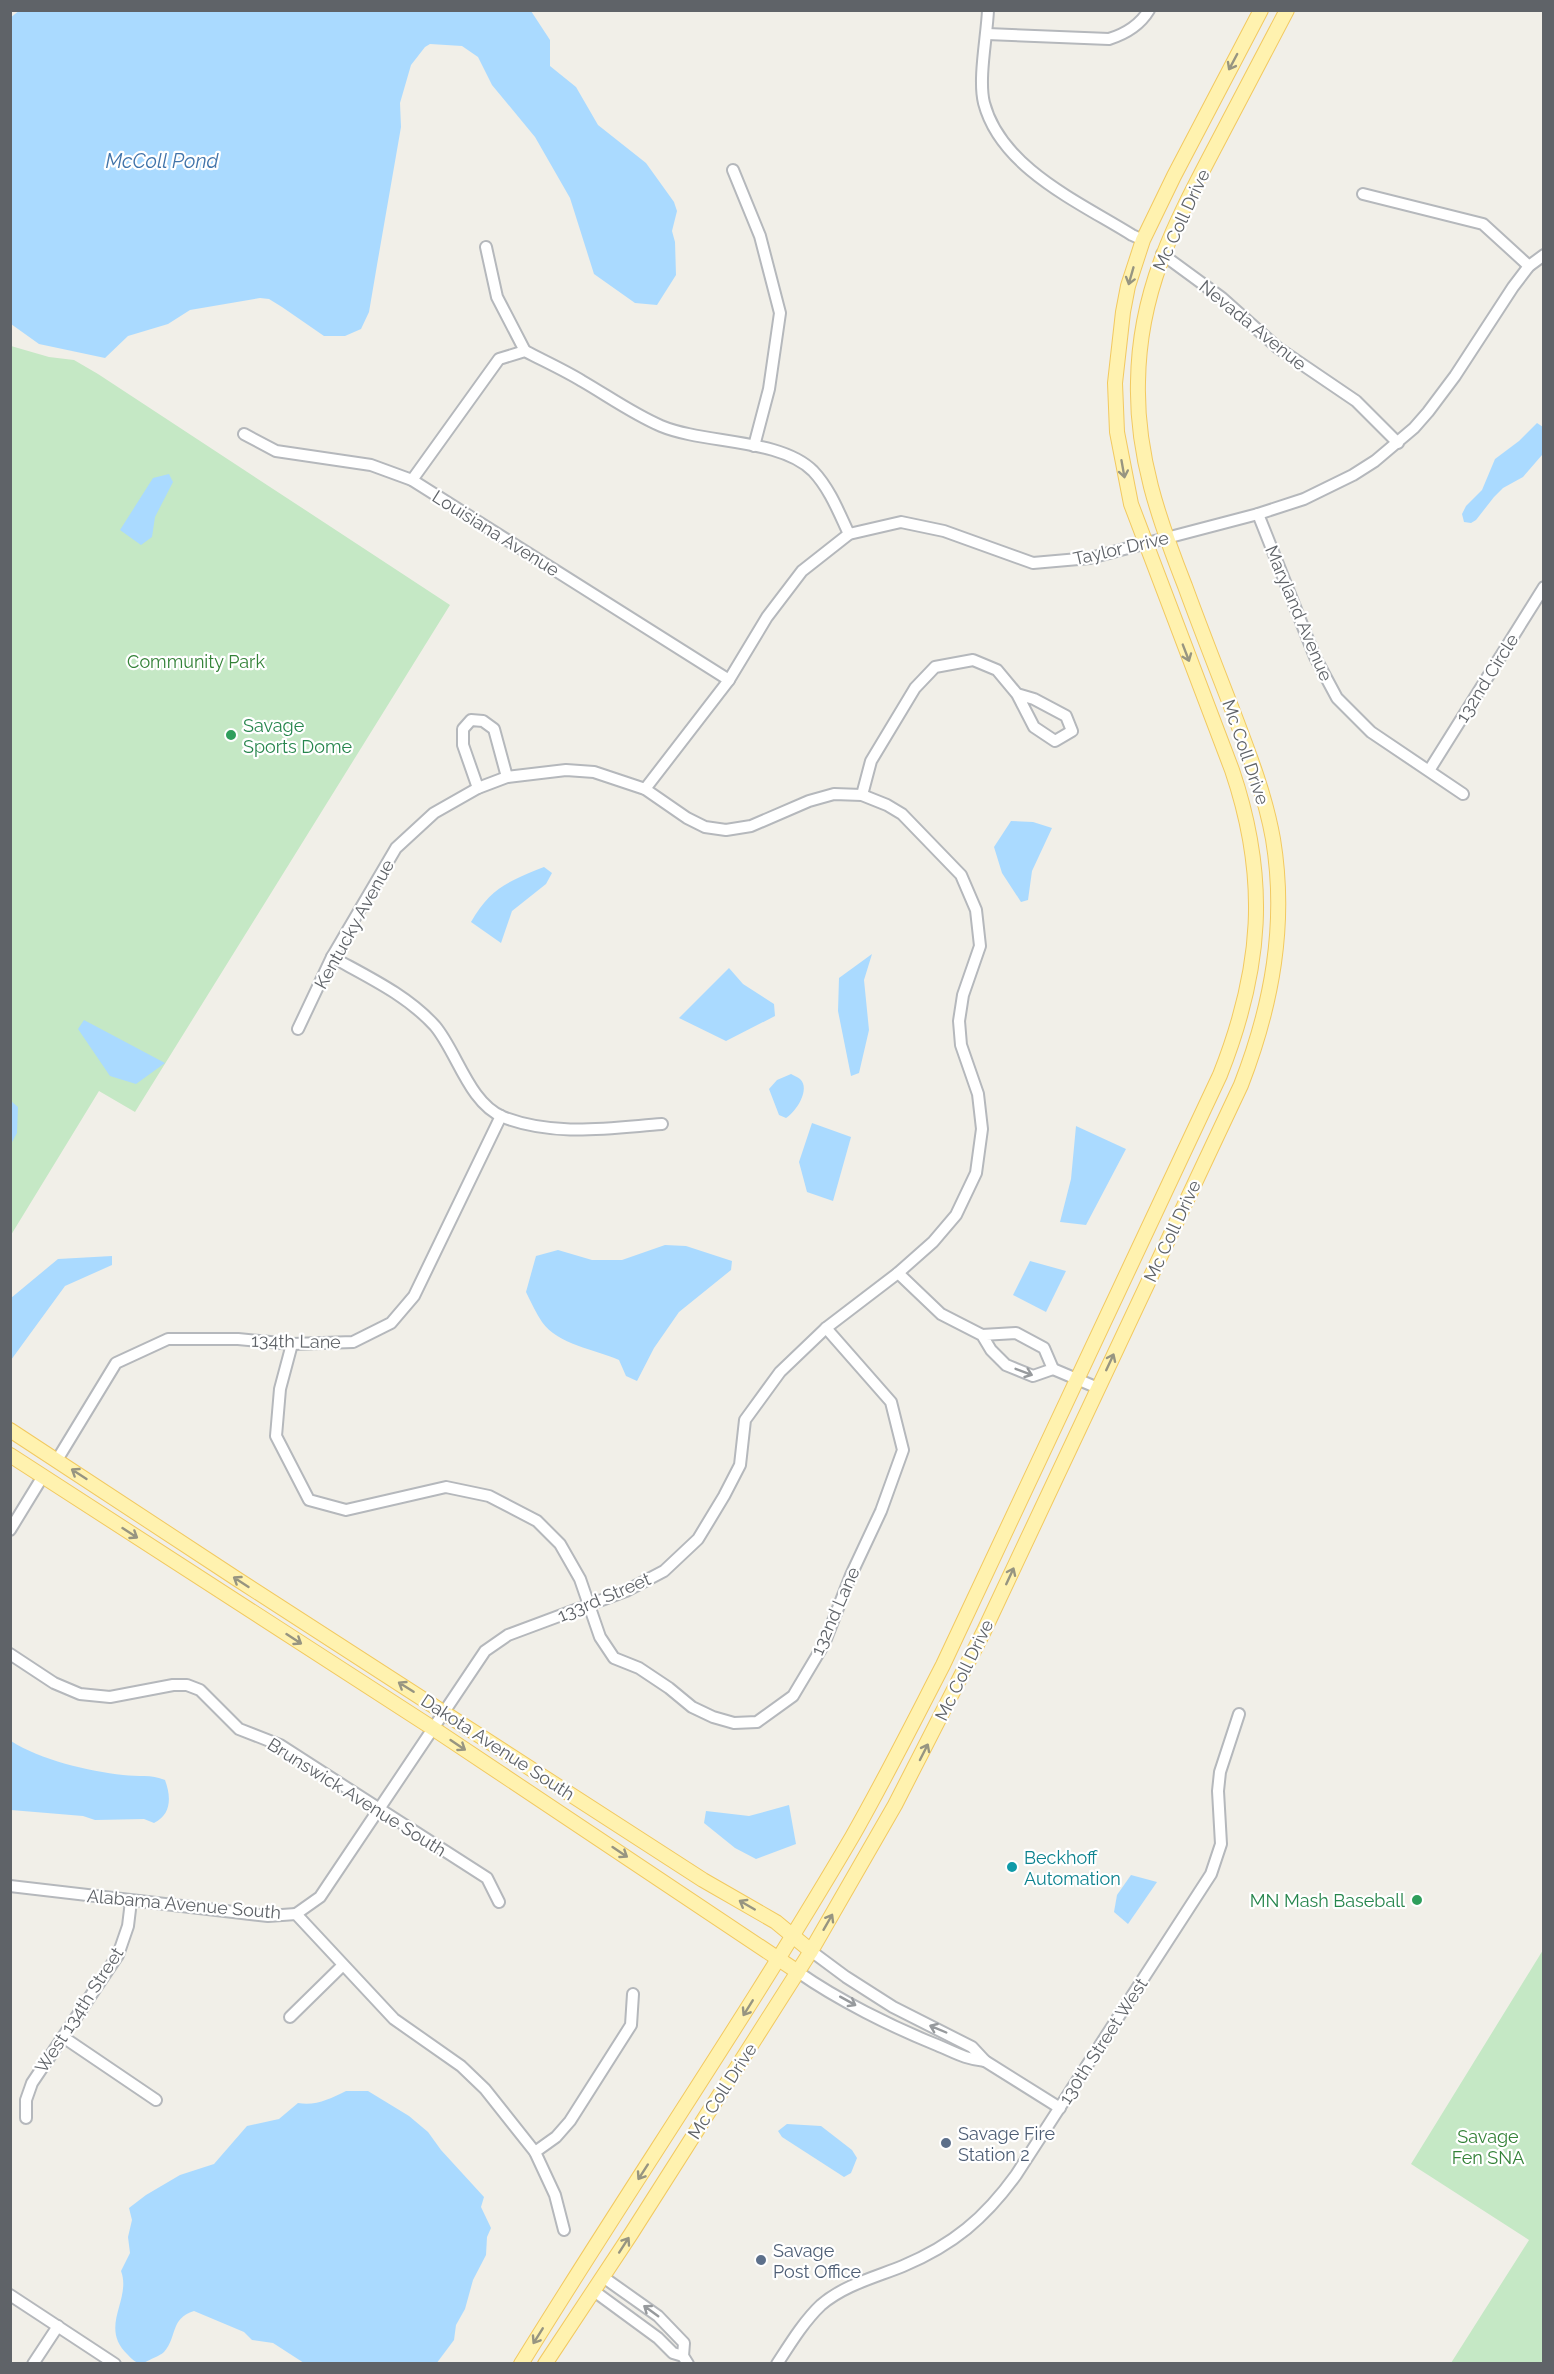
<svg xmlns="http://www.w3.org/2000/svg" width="1554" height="2374" viewBox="0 0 1554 2374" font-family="Raleway,sans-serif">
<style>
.green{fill:#c5e8c5}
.water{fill:#aadaff}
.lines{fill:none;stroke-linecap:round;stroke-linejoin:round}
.minor-casing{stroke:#b5b8bc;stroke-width:14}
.major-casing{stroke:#f2c960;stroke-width:16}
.minor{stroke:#fff;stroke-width:10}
.major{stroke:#fff2af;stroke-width:14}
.oneway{stroke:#979581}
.oneway2{stroke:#979a9d}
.leisure-dot{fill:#2e9e5b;stroke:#fff;stroke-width:2}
.culture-dot{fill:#0f9aa8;stroke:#fff;stroke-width:2}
.service-dot{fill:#5c6f8a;stroke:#fff;stroke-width:2}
.labels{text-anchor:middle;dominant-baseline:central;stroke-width:4.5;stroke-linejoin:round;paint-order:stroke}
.street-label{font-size:18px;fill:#5f6368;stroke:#fff}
.park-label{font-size:18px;fill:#348238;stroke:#fff}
.leisure-label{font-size:18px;fill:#27864d;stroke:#fff;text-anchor:start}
.culture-label{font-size:18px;fill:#0d838f;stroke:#fff;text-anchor:start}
.service-label{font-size:18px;fill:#4e5e75;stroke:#fff;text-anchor:start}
.water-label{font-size:20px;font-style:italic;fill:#4174aa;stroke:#fff}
</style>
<rect width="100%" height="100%" fill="#f1efe8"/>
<g class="green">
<path d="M11,346l38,11 25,3 24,14 352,231 -315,507 -36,-21 -88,144z"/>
<path d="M1543,1950v413h-92l78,-123 -118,-76z"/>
</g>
<g class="water">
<path d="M20,10l511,1 19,29v26l26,21 22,38 48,38 28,39 3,9 -5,20 3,11 1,33 -19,30 -22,-2 -41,-29 -24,-76 -35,-61 -43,-52 -14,-28 -16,-11 -32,-2 -5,3 -14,18 -11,38 1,24 -24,138 -8,47 -8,17 -16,7h-21l-42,-29 -13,-8 -9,-1 -70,12 -22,14 -40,12 -23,22 -66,-14 -28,-20 -1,-306z"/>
<path d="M1537,423l6,4 -1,28 -19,22 -20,11 -9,9 -18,23 -5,3 -7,-1 -2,-8 4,-8 16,-16 13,-31 24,-18z"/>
<path d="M169,474l4,8 -18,35 -3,20 -11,8 -21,-15 33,-52z"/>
<path d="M1011,821l22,1 19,6 -20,43 -4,29 -7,2 -19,-29 -8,-26z"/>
<path d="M544,867l8,6 -6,11 -34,27 -11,32 -30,-21c19,-34 38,-41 73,-55z"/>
<path d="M872,954l-8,26 5,50 -10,43 -8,3 -13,-65 1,-33z"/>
<path d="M729,968l14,16 31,20 1,12 -49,25 -47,-23z"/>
<path d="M84,1020l81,43 -29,21 -26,-8 -32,-47z"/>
<path d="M791,1074c3,2 7,3 9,5 11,10 -4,33 -14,39l-7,-3 -10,-26 8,-9z"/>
<path d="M11,1101l7,6 -1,26 -6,11z"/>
<path d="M812,1123l39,14 -18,64 -26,-9 -8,-30z"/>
<path d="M1076,1126l50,23 -40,76 -26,-3 11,-43z"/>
<path d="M665,1245l21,1 46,15 -1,9 -52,42 -25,36 -17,33 -11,-5 -7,-16c-24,-11 -61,-15 -77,-38 -6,-9 -11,-20 -16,-30l10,-36 22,-6 34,10h30z"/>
<path d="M112,1256v9l-47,21 -54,74v-62l47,-39z"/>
<path d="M1030,1261l36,10 -20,41 -33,-17z"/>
<path d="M11,1741c29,19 78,30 112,34 15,2 28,-1 42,5 6,16 7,34 -11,43l-10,-4 -49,1 -12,-4 -72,-6z"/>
<path d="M789,1805l7,39 -40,15 -21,-11 -31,-25 2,-12 43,5z"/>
<path d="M1131,1875l26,7 -29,42 -14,-12 3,-17z"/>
<path d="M346,2091h22l41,25 19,16 13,18 43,47 -3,10 10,21 -4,9 -1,18 -13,25 -8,29 -9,16 -2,15 -18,24 -132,-1 -31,-20 -21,-3 -8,-8 -50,-21c-24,7 -17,27 -30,41 -4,4 -14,7 -20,11 -8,1 -11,-3 -16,-8 -30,-28 4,-55 -7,-84l9,-18 -2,-16 4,-17 -3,-12 17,-13 34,-20 34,-11 33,-38 32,-7 19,-16c18,3 32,-4 48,-12z"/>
<path d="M787,2124l34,2 31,24 5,8 -6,15 -7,4 -62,-40 -4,-6z"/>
</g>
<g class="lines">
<g class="minor-casing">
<g id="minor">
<path d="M988,10c-1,26 -10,69 -4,93 17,65 95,99 148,132l11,5"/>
<path d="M987,34l122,5c16,-5 31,-14 40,-29"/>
<path d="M733,170l27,66 20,77 -11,76 -15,57"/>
<path d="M1363,194l120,30 46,42"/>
<path d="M486,247l11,50 28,54"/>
<path d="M1162,254l60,44 56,50 78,53 42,42"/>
<path d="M244,434l32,17 95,14 41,15 317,200"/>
<path d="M412,480l87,-121 26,-8c19,10 39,19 57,30 26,15 51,33 79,45 43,18 119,12 152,45 17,18 26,42 36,63"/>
<path d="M1258,514l57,143 22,41 34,34 92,62"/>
<path d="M1430,769l114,-182"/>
<path d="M478,788l-15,-43v-16l8,-9 12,1 11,8 13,48"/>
<path d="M645,789l84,-109 38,-63 35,-46 47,-37 52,-12 43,9 89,32 57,-5 168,-44 46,-15 49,-24 22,-14 39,-33 14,-16 27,-36 58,-89 16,-21 15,-11"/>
<path d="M862,795l9,-34 44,-73 20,-21 38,-7 24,10 20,24 17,33 21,14 17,-10 -6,-15 -32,-17 -17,-5"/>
<path d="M332,957c36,20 75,38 103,69 22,26 34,77 68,91 51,20 106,11 159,7"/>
<path d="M898,1273l43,41 41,21 9,15 15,15 27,11 20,-7 -9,-21 -28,-15 -34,2"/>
<path d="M292,1344l-12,45 -4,47 33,64 37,10 100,-23 43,9 48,25 23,23 20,35 20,58 14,21 25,10 30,20 23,19 21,10 21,6 23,-1 36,-26 31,-52 27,-69 30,-64 22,-61 -12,-48 -65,-74"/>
<path d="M1053,1369l45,19"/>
<path d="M57,1460l59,-97 52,-24h70l54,5 61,-2 38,-19 23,-27 87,-180"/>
<path d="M10,1530l33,-54"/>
<path d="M10,1654l44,29 26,11 30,3 63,-12h14l13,5 39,39 41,16 207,133 12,24"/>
<path d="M10,1886l258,30 28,-2 98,105 67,47 24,23 50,63 20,43 9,35"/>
<path d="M296,1914l24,-17 8,-12 157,-234 23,-16 118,-44 38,-20 34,-32 26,-43 16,-31 5,-45 35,-48 46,-44 72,-55 35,-31 23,-27 20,-42 6,-44 -4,-35 -17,-49 -2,-24 4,-26 17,-49 -4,-36 -15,-35 -59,-61 -15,-9 -25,-10 -28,-1 -25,7 -58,25 -25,4 -21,-3 -18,-9 -42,-29 -51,-17 -28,-2 -59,7 -29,11 -44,25 -38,35 -64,109 -34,72"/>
<path d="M811,1951l35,26 47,30 79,40 13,14 75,47"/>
<path d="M798,1972c40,28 94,55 139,73 19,8 28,14 48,16"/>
<path d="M290,2017l52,-51"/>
<path d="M63,2037l93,63"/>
<path d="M26,2118v-18l6,-17 86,-128 10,-29 3,-25"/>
<path d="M535,2152l21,-15 14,-16 61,-96 2,-31"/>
<path d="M603,2277l55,39 26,27 -1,13 5,8"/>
<path d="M594,2291l64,47 15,15 10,3"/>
<path d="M10,2295l105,69"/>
<path d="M33,2364l25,-38"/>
<path d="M777,2364c13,-20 27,-43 44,-59 23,-20 55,-28 82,-39 50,-21 82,-48 113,-91l195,-301 10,-30 -3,-53 2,-19 19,-58"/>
</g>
</g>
<g class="major-casing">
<g id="major">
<path d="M10,1430l230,151 463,299 73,42 35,29"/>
<path d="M10,1455l424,274 364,243"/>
<path d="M521,2364c109,-177 226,-348 331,-527 32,-56 61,-114 91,-172l277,-590c42,-106 49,-196 12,-305l-101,-266 -14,-72 -2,-49 8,-71 5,-26 15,-46 31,-64 87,-166"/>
<path d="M545,2364l86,-130 180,-283 84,-146 89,-174 257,-546c31,-80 46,-161 32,-246 -8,-45 -25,-88 -41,-130 -16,-41 -32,-82 -47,-123 -26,-66 -49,-131 -47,-204 1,-91 36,-157 77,-235 24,-46 48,-91 72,-137"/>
</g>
</g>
<use href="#minor" class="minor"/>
<use href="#major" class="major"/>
</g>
<defs><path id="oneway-shaft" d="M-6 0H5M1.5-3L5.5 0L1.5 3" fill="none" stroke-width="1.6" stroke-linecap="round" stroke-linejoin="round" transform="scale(1.5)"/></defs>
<g class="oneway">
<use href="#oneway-shaft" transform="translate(1233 62) rotate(118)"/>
<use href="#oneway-shaft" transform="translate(1131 276) rotate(106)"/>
<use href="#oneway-shaft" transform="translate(1123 469) rotate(80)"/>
<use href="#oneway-shaft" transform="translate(1186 653) rotate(69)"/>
<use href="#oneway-shaft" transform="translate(1110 1362) rotate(-65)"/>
<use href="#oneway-shaft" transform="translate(79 1474) rotate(-147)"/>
<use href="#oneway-shaft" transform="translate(130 1533) rotate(33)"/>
<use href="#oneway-shaft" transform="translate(1010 1576) rotate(-65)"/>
<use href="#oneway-shaft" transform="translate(241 1582) rotate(-147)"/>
<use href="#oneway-shaft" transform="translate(294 1639) rotate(33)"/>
<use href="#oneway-shaft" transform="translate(406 1687) rotate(-148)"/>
<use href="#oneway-shaft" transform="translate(458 1745) rotate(34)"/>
<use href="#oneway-shaft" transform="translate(924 1752) rotate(-63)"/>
<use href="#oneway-shaft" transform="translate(620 1852) rotate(34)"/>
<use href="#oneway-shaft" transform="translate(747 1905) rotate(-150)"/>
<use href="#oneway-shaft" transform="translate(828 1922) rotate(-60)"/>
<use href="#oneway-shaft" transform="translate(748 2008) rotate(122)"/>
<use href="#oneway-shaft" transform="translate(643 2172) rotate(123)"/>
<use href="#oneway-shaft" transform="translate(624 2245) rotate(-57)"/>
<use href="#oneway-shaft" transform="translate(538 2336) rotate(122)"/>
</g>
<g class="oneway2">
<use href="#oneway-shaft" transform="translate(1024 1372) rotate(21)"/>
<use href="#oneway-shaft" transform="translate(848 2001) rotate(29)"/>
<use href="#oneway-shaft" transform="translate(938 2029) rotate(-157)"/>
<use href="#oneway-shaft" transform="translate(651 2311) rotate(-144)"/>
</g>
<g class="leisure-dot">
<circle cx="231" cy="735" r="6"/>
<circle cx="1417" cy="1900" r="6"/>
</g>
<circle class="culture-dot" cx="1012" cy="1867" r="6"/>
<g class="service-dot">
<circle cx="946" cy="2143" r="6"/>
<circle cx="761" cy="2260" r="6"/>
</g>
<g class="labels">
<g class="street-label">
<text transform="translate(1181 220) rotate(-65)">Mc Coll Drive</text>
<text transform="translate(1253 325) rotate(39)">Nevada Avenue</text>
<text transform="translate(496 533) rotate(32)">Louisiana Avenue</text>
<text transform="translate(1121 548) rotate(-13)">Taylor Drive</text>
<text transform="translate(1299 613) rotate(67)">Maryland Avenue</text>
<text transform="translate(1487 678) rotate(-58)">132nd Circle</text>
<text transform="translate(1246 752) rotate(71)">Mc Coll Drive</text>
<text transform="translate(354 924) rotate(-61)">Kentucky Avenue</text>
<text transform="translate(1172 1231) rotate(-65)">Mc Coll Drive</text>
<text transform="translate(296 1341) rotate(1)">134th Lane</text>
<text transform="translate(604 1597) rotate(-23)">133rd Street</text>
<text transform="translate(835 1611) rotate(-66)">132nd Lane</text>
<text transform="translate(964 1670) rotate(-64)">Mc Coll Drive</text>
<text transform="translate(498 1747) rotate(33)">Dakota Avenue South</text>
<text transform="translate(357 1797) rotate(32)">Brunswick Avenue South</text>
<text transform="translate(184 1904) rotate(5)">Alabama Avenue South</text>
<text transform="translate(79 2010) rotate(-57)">West 134th Street</text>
<text transform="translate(1103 2041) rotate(-57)">130th Street West</text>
<text transform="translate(722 2091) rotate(-57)">Mc Coll Drive</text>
</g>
<g class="park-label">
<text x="196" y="661">Community Park</text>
<text x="1488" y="2136">Savage<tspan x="1488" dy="21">Fen SNA</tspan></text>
</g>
<g class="leisure-label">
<text x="243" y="725">Savage<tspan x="243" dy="21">Sports Dome</tspan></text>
<text x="1405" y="1900" text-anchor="end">MN Mash Baseball</text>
</g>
<g class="culture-label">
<text x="1024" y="1857">Beckhoff<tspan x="1024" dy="21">Automation</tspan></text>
</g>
<g class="service-label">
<text x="958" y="2133">Savage Fire<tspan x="958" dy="21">Station 2</tspan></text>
<text x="773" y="2250">Savage<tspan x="773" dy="21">Post Office</tspan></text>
</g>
<g class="water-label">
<text x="162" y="161">McColl Pond</text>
</g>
</g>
<rect width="1554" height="2374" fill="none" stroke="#5f6368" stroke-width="24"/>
</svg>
